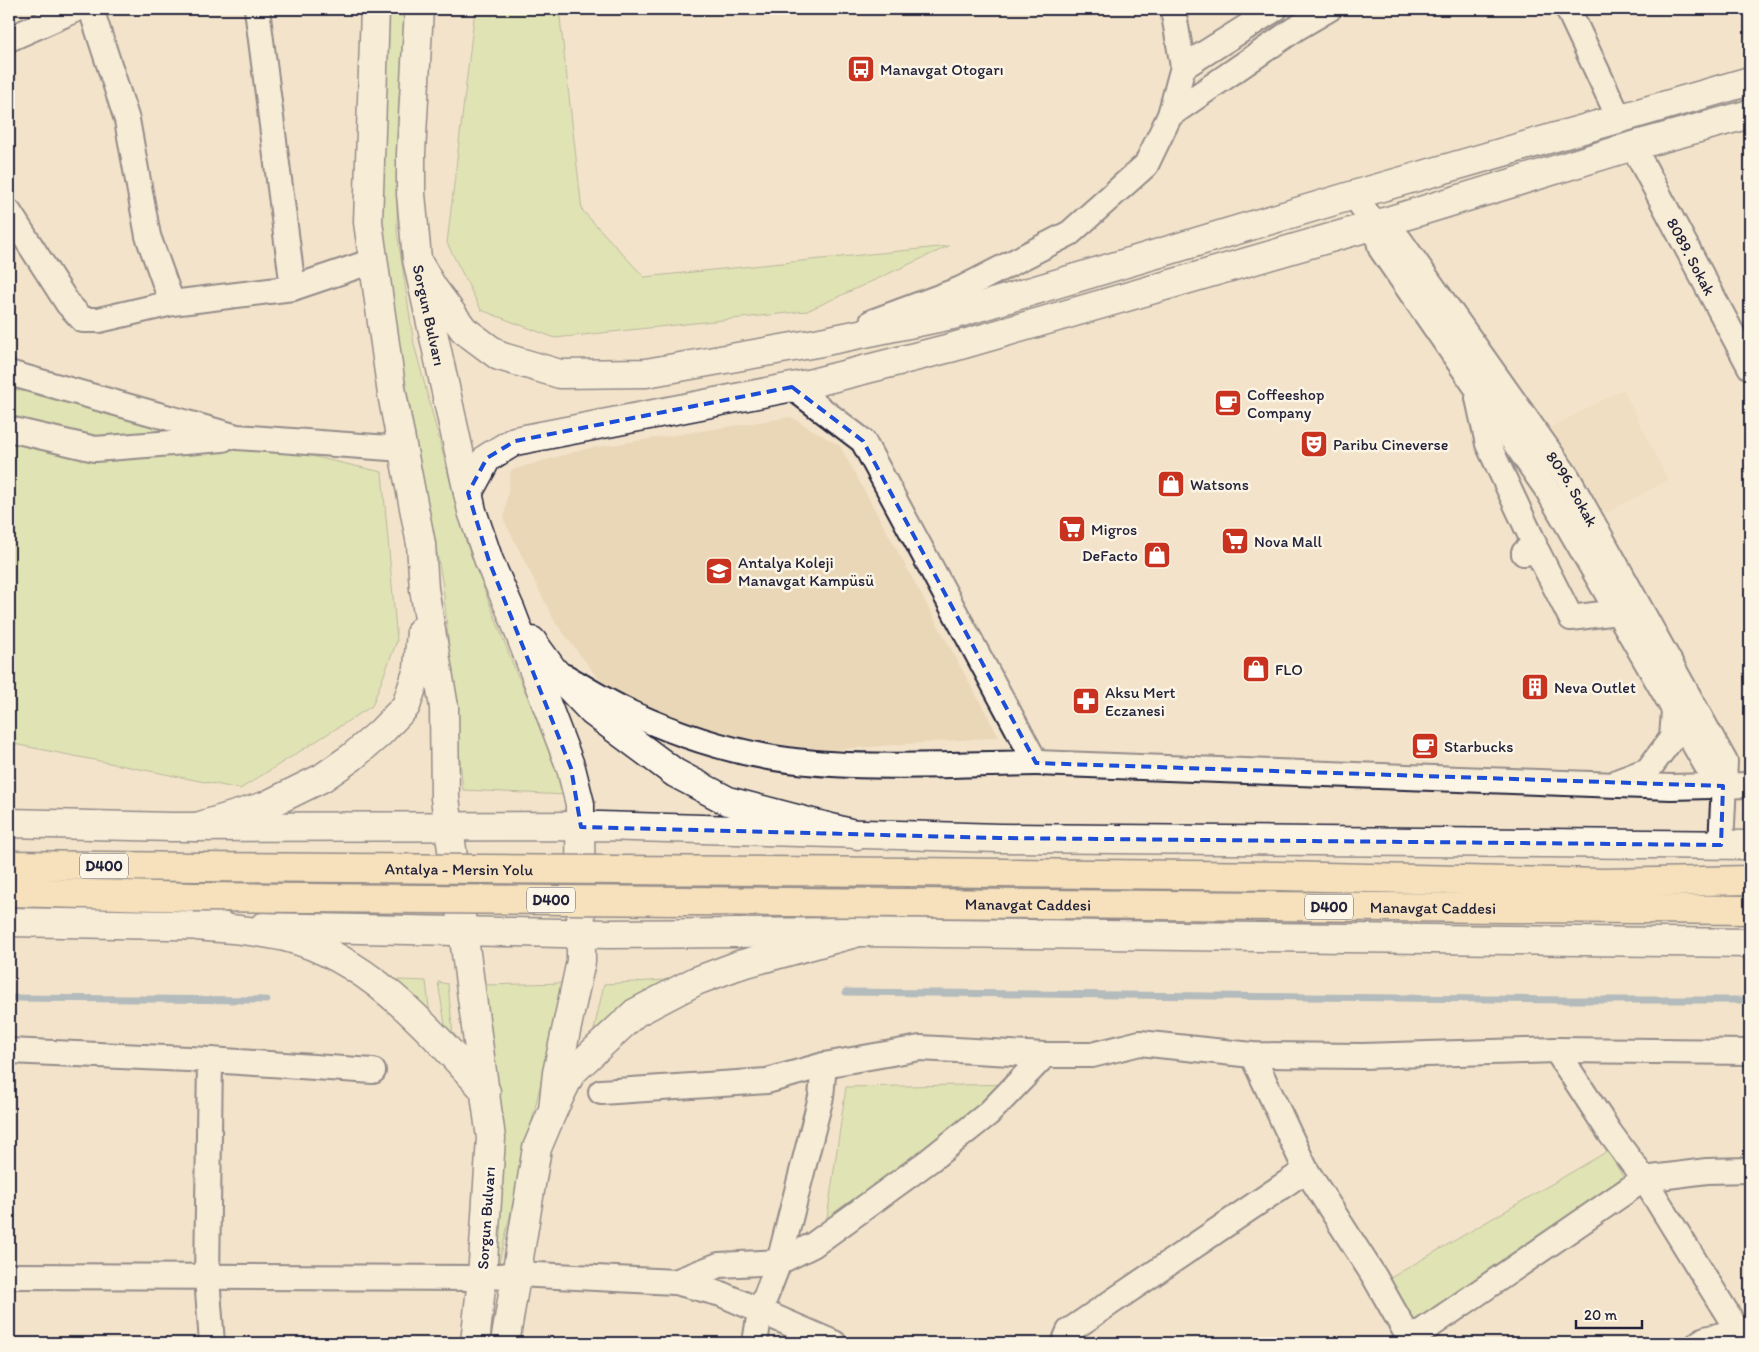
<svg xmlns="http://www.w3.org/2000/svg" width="1759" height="1352" viewBox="0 0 1759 1352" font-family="Itim,sans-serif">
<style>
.built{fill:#ead7b7}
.green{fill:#c9e298;stroke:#76826a}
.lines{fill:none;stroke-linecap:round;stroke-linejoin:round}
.stream{stroke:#6889ab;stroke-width:7}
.minor-casing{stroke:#22223b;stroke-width:28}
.tertiary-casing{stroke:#22223b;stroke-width:31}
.secondary-casing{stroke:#22223b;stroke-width:31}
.trunk-casing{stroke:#22223b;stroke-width:31}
.minor{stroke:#fcf5e5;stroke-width:24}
.tertiary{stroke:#fcf5e5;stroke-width:28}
.secondary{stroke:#fcf5e5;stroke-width:28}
.trunk{stroke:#faddab;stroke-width:28}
.trunk-bridge-casing{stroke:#22223b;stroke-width:31;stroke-linecap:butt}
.trunk-bridge{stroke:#faddab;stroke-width:28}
.marked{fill:none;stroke:#1d4ed8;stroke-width:4;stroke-dasharray:10 6;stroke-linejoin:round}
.labels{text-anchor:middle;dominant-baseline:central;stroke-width:5;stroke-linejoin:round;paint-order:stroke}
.shield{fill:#fcf5e5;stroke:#63616e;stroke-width:1}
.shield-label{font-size:15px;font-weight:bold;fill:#22223b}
.poi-label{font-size:16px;fill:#22223b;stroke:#fcf5e5;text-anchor:start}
.street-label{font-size:16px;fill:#22223b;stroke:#fcf5e5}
</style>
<rect width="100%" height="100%" fill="#f2e3ca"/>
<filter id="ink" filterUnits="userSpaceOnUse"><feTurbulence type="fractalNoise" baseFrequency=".02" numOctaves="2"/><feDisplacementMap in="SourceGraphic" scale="10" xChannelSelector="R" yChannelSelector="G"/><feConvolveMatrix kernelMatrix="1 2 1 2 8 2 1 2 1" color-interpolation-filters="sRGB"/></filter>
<g filter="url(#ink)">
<g class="built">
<path d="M1623,389l45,91 -62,33 -58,-84z"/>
<path d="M791,417l49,29 159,291 -169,13 -56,-6 -66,-15 -44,-16 -47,-21 -19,-14 -43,-56 -51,-102 7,-50 74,-21z"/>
</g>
<g class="green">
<path d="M385,9h20l-7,110 -1,112 17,113 53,201 49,127 22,46 21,53 7,24 -103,-5 -20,-204 -46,-249 -15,-106z"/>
<path d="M475,9h84l23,201 62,67 305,-31 -142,65 -252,27 -74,-28 -34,-67z"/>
<path d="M9,388l373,84 15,169 -25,65 -132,83 -231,-46z"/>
<path d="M374,979l52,2 5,43z"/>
<path d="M680,979l-88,60 12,-55z"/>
<path d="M438,982l10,2 6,63 -7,-10z"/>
<path d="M564,983l-68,293 -13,-291z"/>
<path d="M1021,1084l-196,148 21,-145z"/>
<path d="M1608,1151l15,26 -211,147 -25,-44z"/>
<path d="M9,1337l76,5v1h-76z"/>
</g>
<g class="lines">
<g class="stream">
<path d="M846,992l724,8h180"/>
<path d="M9,998l258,2"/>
</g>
<g class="minor-casing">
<g id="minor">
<path d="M91,9l36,111 21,116 24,67"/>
<path d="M257,9l36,279"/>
<path d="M1568,9l52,111"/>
<path d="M9,39l68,-30"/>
<path d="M1183,67l92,-58"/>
<path d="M1170,115l125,-86 34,-20"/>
<path id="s1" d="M1633,146l117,221"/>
<path d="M1354,195l21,30 6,24 167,242 158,274 17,17"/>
<path d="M9,212l59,92 15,16h16l73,-17 121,-15 80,-27"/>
<path id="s2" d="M1375,225l24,14 169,239 157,284 -4,83"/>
<path d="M872,322l89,-33 109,-56 76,-68 24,-50 13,-48 -10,-58"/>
<path d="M9,373l228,64 166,12"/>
<path d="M1478,398l10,46 46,99 -10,10"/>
<path d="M9,429l86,20 128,-10"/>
<path d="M1524,553l13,-2 34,67 46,-6"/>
<path d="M566,677c22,13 44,27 67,37 44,20 93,36 141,44 82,13 178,6 262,5l-173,-322 -71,-54"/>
<path d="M1036,763l635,24 79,-2"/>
<path d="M1619,781l29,-11 24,-32 2,-27"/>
<path d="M1556,1050l54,83 34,46 94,152"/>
<path d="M9,1051l201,9 -3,218 5,65"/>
<path d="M1252,1055l54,115 68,106 38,67"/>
<path d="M210,1060l163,11"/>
<path d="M601,1092l166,-11 57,-16 96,-17 125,7"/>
<path d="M9,1276l473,2 35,-4 158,8 46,12 113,49"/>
<path d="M675,1282l44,-17 60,-3 42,-165 3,-32"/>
<path d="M755,1343l5,-32 19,-49 34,-17 117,-85 59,-47 56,-58h47l48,-12 112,12 110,1 194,-6 194,2"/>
<path d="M1064,1343l5,-12 237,-161"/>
<path d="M1405,1343l239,-164 63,-8 43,-1"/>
<path d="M1699,1343l6,-4 33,-8 12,8"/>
</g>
</g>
<g class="tertiary-casing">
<g id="tertiary">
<path d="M419,264l14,24 31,42 35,26 61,18 86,-1 170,-30 136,-28 402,-120 396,-114"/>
<path d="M468,493l19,-35 28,-17 293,-57 142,-36 425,-123 258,-79 117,-32"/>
<path d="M9,823l163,4 428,-1 399,12 751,7"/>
<path d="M9,922l213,4"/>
<path d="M263,927l345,7 251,-2 891,11"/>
</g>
</g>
<g class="secondary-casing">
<g id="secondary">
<path d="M375,9l-7,213 24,172 29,150 3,45 20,118 1,91 46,340 -9,140 -7,65"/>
<path id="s3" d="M419,9l-8,144v41l6,65 55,252 17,50 22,50 60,157 9,36 1,157 -24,112 -4,37"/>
<path d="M532,641l21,29 40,42 82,61 53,28 130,34"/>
<path d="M197,827l68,-21 57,-28 30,-21 28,-24 26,-27 12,-37 3,-38"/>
<path d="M198,926c28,3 59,4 87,11 84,21 145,93 201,155"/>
<path d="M505,1343l32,-195 16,-38 18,-37 64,-60 61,-32 43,-16 120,-33"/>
</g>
</g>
<g class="trunk-casing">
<g id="trunk">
<path d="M9,865l190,2"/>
<path d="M910,872l368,4 327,7 145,-3"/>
<path d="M9,892l185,5"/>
<path id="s4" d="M907,903l843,7"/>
</g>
</g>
<use href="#minor" class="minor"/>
<use href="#tertiary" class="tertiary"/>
<use href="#secondary" class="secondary"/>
<use href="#trunk" class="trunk"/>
<g class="trunk-bridge-casing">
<g id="trunk-bridge">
<path id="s5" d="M199,867l711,5"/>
<path d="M194,897l713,6"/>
</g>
</g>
<use href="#trunk-bridge" class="trunk-bridge"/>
</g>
</g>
<path d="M0 0H1759V1352H0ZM792,387l71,54 173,322 687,23 -2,59 -722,-7 -418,-11 -10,-59 -82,-207 -21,-68 19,-35 28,-17z" fill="#f2e3ca" fill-opacity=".55" fill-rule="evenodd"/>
<path class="marked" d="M792,387l71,54 173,322 687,23 -2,59 -722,-7 -418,-11 -10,-59 -82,-207 -21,-68 19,-35 28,-17z"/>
<defs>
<g id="bus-square" transform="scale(1.4375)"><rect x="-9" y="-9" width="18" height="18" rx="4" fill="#c8321e" stroke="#fcf5e5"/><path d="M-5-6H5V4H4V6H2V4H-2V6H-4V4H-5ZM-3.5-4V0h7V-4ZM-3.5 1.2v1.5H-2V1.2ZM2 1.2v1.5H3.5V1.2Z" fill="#fff"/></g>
<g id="cafe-square" transform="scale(1.4375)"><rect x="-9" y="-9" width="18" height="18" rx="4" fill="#c8321e" stroke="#fcf5e5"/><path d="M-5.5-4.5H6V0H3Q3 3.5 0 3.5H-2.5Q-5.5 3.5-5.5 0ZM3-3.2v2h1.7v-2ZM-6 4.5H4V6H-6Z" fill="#fff"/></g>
<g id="theatre-square" transform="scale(1.4375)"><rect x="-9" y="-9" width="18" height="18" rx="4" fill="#c8321e" stroke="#fcf5e5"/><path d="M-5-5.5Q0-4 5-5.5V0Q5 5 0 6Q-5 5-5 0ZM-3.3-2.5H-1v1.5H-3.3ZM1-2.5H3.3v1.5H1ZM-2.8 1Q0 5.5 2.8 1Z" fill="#fff"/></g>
<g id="shop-square" transform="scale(1.4375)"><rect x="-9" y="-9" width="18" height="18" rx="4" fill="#c8321e" stroke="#fcf5e5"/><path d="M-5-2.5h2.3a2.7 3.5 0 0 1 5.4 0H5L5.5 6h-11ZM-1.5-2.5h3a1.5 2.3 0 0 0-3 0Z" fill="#fff"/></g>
<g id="supermarket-square" transform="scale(1.4375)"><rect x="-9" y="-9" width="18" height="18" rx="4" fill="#c8321e" stroke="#fcf5e5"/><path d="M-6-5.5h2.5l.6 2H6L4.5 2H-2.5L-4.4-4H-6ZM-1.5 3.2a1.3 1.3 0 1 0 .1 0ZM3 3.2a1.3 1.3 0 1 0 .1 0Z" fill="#fff"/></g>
<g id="school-square" transform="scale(1.4375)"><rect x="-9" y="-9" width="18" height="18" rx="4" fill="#c8321e" stroke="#fcf5e5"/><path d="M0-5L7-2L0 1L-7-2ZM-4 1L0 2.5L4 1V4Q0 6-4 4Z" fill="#fff"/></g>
<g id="building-square" transform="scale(1.4375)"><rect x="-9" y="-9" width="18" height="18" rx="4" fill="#c8321e" stroke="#fcf5e5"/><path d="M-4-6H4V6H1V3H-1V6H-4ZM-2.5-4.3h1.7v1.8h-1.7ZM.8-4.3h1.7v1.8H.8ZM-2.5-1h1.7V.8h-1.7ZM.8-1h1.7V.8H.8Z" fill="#fff"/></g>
<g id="pharmacy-square" transform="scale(1.4375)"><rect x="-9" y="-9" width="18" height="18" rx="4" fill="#c8321e" stroke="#fcf5e5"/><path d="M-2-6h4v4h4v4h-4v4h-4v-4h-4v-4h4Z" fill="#fff"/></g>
</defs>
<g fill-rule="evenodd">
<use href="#bus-square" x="861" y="69"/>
<use href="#cafe-square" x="1228" y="403"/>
<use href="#theatre-square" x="1314" y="444"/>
<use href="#shop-square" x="1171" y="484"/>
<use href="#supermarket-square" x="1072" y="529"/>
<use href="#supermarket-square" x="1235" y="541"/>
<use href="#shop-square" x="1157" y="555"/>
<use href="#school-square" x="719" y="571"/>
<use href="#shop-square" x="1256" y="669"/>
<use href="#building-square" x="1535" y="687"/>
<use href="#pharmacy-square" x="1086" y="701"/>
<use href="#cafe-square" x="1425" y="746"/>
</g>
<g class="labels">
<g class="shield">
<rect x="80" y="853.5" width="48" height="25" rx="4"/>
<rect x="527" y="887.5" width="48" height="25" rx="4"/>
<rect x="1305" y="894.5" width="48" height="25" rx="4"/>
</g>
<g class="shield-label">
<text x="104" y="866">D400</text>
<text x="551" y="900">D400</text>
<text x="1329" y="907">D400</text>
</g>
<g class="poi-label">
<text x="880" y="69">Manavgat Otogarı</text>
<text x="1247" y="394">Coffeeshop<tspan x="1247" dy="18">Company</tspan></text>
<text x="1333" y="444">Paribu Cineverse</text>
<text x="1190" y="484">Watsons</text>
<text x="1091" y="529">Migros</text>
<text x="1254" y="541">Nova Mall</text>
<text x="1138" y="555" text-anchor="end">DeFacto</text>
<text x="738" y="562">Antalya Koleji<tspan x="738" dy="18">Manavgat Kampüsü</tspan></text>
<text x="1275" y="669">FLO</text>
<text x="1554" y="687">Neva Outlet</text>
<text x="1105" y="692">Aksu Mert<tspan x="1105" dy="18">Eczanesi</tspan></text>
<text x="1444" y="746">Starbucks</text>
</g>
<g class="street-label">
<text stroke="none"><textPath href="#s1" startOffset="125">8089. Sokak</textPath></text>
<text stroke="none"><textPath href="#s3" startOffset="308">Sorgun Bulvarı</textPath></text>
<text stroke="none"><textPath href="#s2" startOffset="332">8096. Sokak</textPath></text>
<text stroke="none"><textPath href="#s5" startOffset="260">Antalya - Mersin Yolu</textPath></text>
<text stroke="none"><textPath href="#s4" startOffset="121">Manavgat Caddesi</textPath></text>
<text stroke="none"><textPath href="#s4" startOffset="526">Manavgat Caddesi</textPath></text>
<text transform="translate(486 1218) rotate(-86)">Sorgun Bulvarı</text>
</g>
</g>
<rect width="1759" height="1352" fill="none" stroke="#fcf5e5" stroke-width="30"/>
<rect x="15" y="15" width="1729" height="1322" fill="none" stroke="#22223b" stroke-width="2" filter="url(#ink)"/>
<path d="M1576 1320v8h66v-8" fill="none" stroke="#22223b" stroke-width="2.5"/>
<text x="1584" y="1320" font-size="15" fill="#22223b" stroke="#fcf5e5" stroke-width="4" paint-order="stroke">20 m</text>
</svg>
